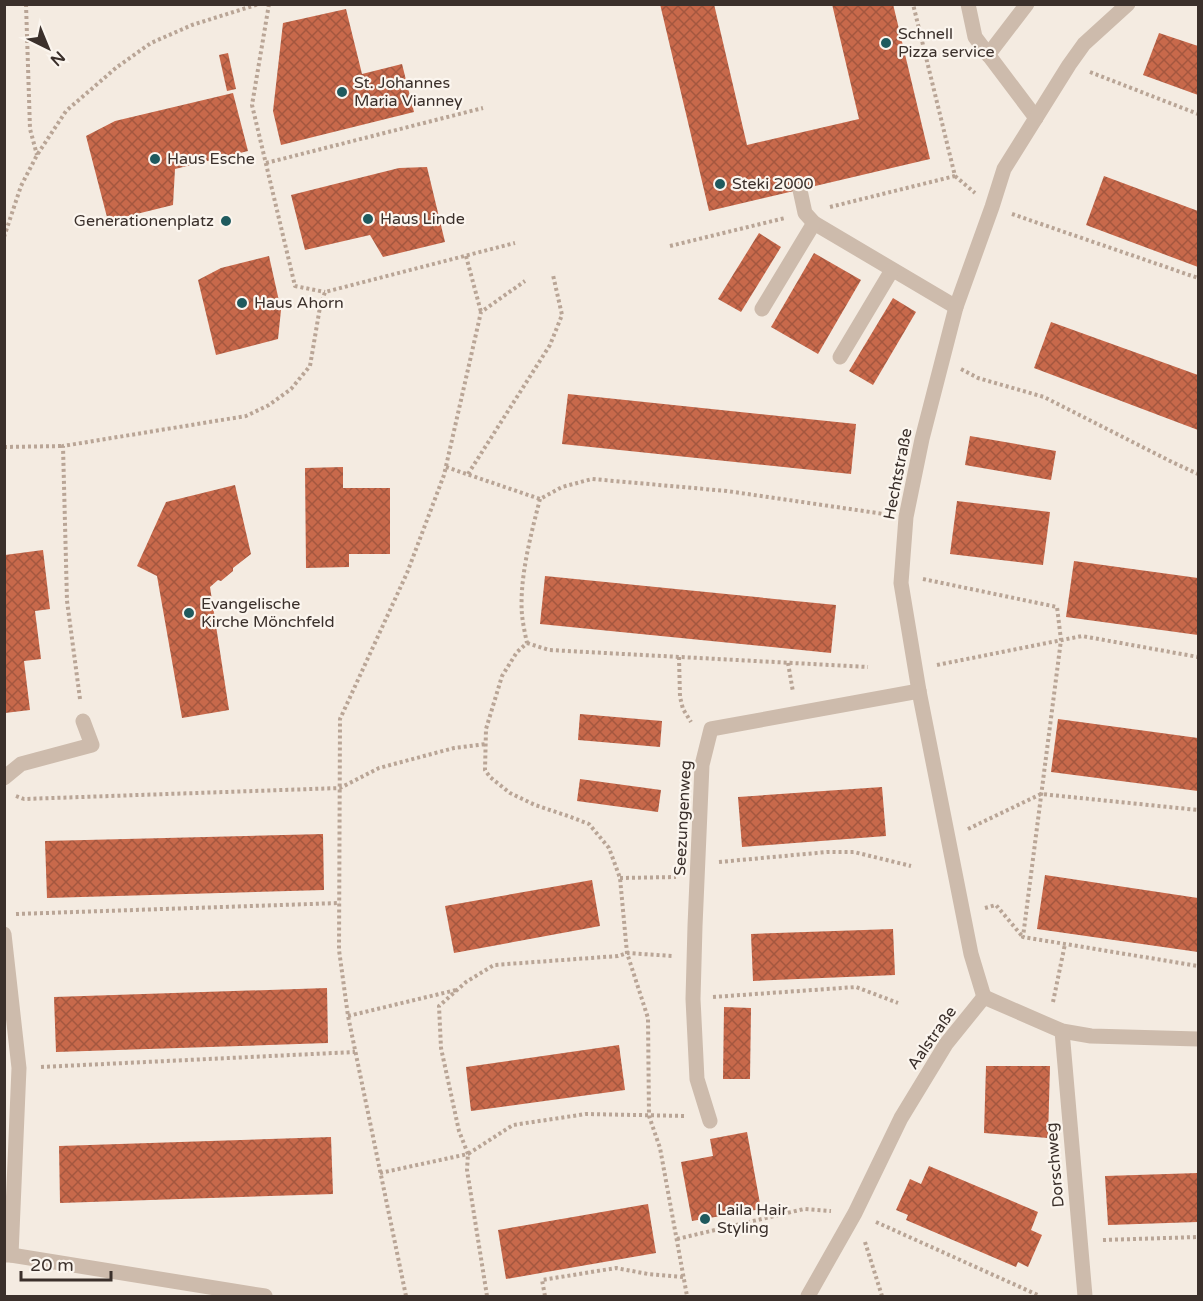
<svg xmlns="http://www.w3.org/2000/svg" width="1203" height="1301" viewBox="0 0 1203 1301" font-family="'Varela Round',sans-serif">
<style>
.building{fill:url(#building-cross-hatch)}
.lines{fill:none;stroke-linecap:round;stroke-linejoin:round}
.path{stroke:#b9a596;stroke-width:4;stroke-dasharray:3 3;stroke-linecap:butt}
.lane{stroke:#cdbbac;stroke-width:15}
.street{stroke:#cdbbac;stroke-width:15}
.poi-dot{fill:#1f5a5e;stroke:#fbf5ee;stroke-width:2}
.labels{text-anchor:middle;dominant-baseline:central;stroke-width:4.5;stroke-linejoin:round;paint-order:stroke}
.poi-label{font-size:16px;fill:#3b302b;stroke:#fbf5ee;text-anchor:start}
.street-label{font-size:16px;fill:#3b302b;stroke:#fbf5ee}
</style>
<defs>
<pattern id="building-cross-hatch" width="8" height="8" patternUnits="userSpaceOnUse" patternTransform="scale(1.5)"><rect width="8" height="8" fill="#c8694b"/><path d="M0 0l8 8M0 8l8-8" fill="none" stroke="#a4573f"/></pattern>
</defs>
<rect width="100%" height="100%" fill="#f4ebe1"/>
<g class="building">
<path d="M660,4h54l33,141 112,-26 -27,-115h61l37,155 -221,52z"/>
<path d="M346,9l16,65 40,-10 12,48 -133,33 -8,-34 10,-88z"/>
<path d="M1159,33l39,13v49l-55,-20z"/>
<path d="M228,53l8,36 -9,2 -8,-36z"/>
<path d="M233,93l15,58 -73,18 -2,36 -65,16 -22,-85 29,-15z"/>
<path d="M427,167l18,75 -62,15 -13,-22 -65,15 -14,-55 108,-27z"/>
<path d="M1104,176l94,35v56l-112,-42z"/>
<path d="M759,233l22,14 -40,65 -23,-13z"/>
<path d="M814,253l47,27 -43,74 -47,-27z"/>
<path d="M269,256l12,54 -3,29 -62,16 -18,-75 23,-12z"/>
<path d="M893,298l23,14 -43,73 -24,-14z"/>
<path d="M1051,322l147,53v55l-164,-62z"/>
<path d="M568,394l288,30 -5,50 -289,-30z"/>
<path d="M970,436l86,15 -5,29 -86,-15z"/>
<path d="M343,467v21h47v66h-41v13l-43,1 -1,-100z"/>
<path d="M235,485l16,69 -18,14v3l-12,10 -3,-1 -8,7 19,123 -47,8 -25,-142 -20,-10 29,-64z"/>
<path d="M957,501l93,11 -7,53 -93,-11z"/>
<path d="M43,550l7,59 -15,2 6,48 -17,2 6,49 -25,3v-158z"/>
<path d="M1074,561l124,17v57l-132,-18z"/>
<path d="M545,576l291,29 -5,48 -291,-29z"/>
<path d="M580,714l82,7 -2,26 -82,-7z"/>
<path d="M1058,719l140,19v53l-147,-19z"/>
<path d="M580,779l81,11 -3,22 -81,-11z"/>
<path d="M882,787l4,49 -144,11 -4,-50z"/>
<path d="M323,834l1,56 -277,8 -2,-57z"/>
<path d="M1045,875l153,23v54l-161,-23z"/>
<path d="M592,880l8,46 -146,27 -9,-47z"/>
<path d="M893,929l2,46 -142,6 -2,-47z"/>
<path d="M327,988l1,55 -272,9 -2,-55z"/>
<path d="M724,1007l27,1 -1,71h-27z"/>
<path d="M619,1045l6,45 -154,21 -5,-44z"/>
<path d="M986,1066h64l-2,72 -64,-5z"/>
<path d="M747,1132l14,77 -69,12 -11,-59 32,-6 -3,-17z"/>
<path d="M331,1137l2,57 -273,9 -1,-57z"/>
<path d="M929,1166l109,46 -7,18 11,5 -14,32 -10,-5 -2,5 -110,-47 2,-5 -12,-5 14,-31 11,5z"/>
<path d="M1198,1173v49l-90,3 -3,-49z"/>
<path d="M648,1204l8,49 -150,26 -8,-49z"/>
</g>
<g class="lines">
<g class="path">
<path d="M26,4l4,125 7,26"/>
<path d="M269,4l-17,101 43,181 30,6"/>
<path d="M1090,72l108,42"/>
<path d="M266,163l217,-55"/>
<path d="M955,176l20,17"/>
<path d="M830,207l125,-31 -42,-172"/>
<path d="M1012,214l186,64"/>
<path d="M4,237l17,-51 16,-31 29,-44 51,-44 34,-24 41,-18 67,-21"/>
<path d="M670,246l115,-28"/>
<path d="M466,256l15,56"/>
<path d="M961,369l17,9 66,19 128,65 26,12"/>
<path d="M4,447l59,-1"/>
<path d="M446,467l94,32 22,-12 30,-8 135,12 157,23"/>
<path d="M468,474l82,-129 12,-30 -9,-40"/>
<path d="M540,499c-9,35 -21,80 -18,116 1,9 3,19 5,28l-10,9 -15,24 -16,53 -1,41 5,7 20,16 25,12 33,11 21,8 20,24 11,30 7,75 21,65 1,98 11,32 27,148"/>
<path d="M923,579l134,28 4,33 -38,297 175,29"/>
<path d="M527,643l22,7 319,17"/>
<path d="M679,657l1,40 3,12 8,13"/>
<path d="M788,663l5,29"/>
<path d="M937,665l145,-29 116,21"/>
<path d="M80,699l-13,-98 -4,-155 183,-30 23,-11 22,-16 19,-23 10,-59 5,-15 190,-49"/>
<path d="M16,796l8,3 316,-11 39,-20 75,-20 32,-4"/>
<path d="M968,829l73,-35 157,16"/>
<path d="M719,862l108,-10h27l57,14"/>
<path d="M620,878l56,-1"/>
<path d="M985,908l11,-3 26,31"/>
<path d="M16,914l324,-11"/>
<path d="M713,997l143,-10 42,16"/>
<path d="M1053,1002l12,-58"/>
<path d="M348,1016l108,-26"/>
<path d="M41,1067l314,-15"/>
<path d="M380,1173l88,-19 -9,-23 -18,-83 -2,-42 27,-24 28,-17 124,-9 9,-3 46,3"/>
<path d="M876,1222l164,74"/>
<path d="M677,1239l127,-30 27,2"/>
<path d="M1103,1240l95,-3"/>
<path d="M865,1242l17,54"/>
<path d="M406,1296l-58,-280 -9,-66 1,-231 67,-146 37,-98 37,-163 44,-31"/>
<path d="M487,1296l-20,-126 1,-16 45,-29 73,-11 100,2"/>
<path d="M545,1296l-3,-16 74,-12 32,6 35,3"/>
</g>
<g class="lane">
<path d="M968,4l7,33 61,81"/>
<path d="M988,55l39,-51"/>
<path d="M800,190l5,23 9,10 142,84"/>
<path d="M762,309l52,-86"/>
<path d="M840,357l52,-87"/>
</g>
<g class="street">
<path d="M4,778l17,-14 71,-19 -9,-24"/>
<path d="M4,934l15,134 -8,187"/>
<path d="M984,997l-13,-43 -52,-263 -18,-108 5,-66 16,-78 34,-132 36,-100 12,-38 65,-104 15,-21 44,-40"/>
<path d="M984,997l78,34 29,5 107,3"/>
<path d="M1062,1031l23,265"/>
<path d="M710,1121l-13,-42 -4,-80 2,-73 7,-161 9,-36 208,-38"/>
<path d="M4,1255h7l254,41"/>
<path d="M808,1296l47,-83 46,-95 45,-74 38,-47"/>
</g>
</g>
<g class="poi-dot">
<circle cx="886" cy="43" r="6"/>
<circle cx="342" cy="92" r="6"/>
<circle cx="155" cy="159" r="6"/>
<circle cx="720" cy="184" r="6"/>
<circle cx="368" cy="219" r="6"/>
<circle cx="226" cy="221" r="6"/>
<circle cx="242" cy="303" r="6"/>
<circle cx="189" cy="613" r="6"/>
<circle cx="705" cy="1219" r="6"/>
</g>
<g class="labels">
<g class="poi-label">
<text x="898" y="34">Schnell<tspan x="898" dy="18">Pizza service</tspan></text>
<text x="354" y="83">St. Johannes<tspan x="354" dy="18">Maria Vianney</tspan></text>
<text x="167" y="159">Haus Esche</text>
<text x="732" y="184">Steki 2000</text>
<text x="380" y="219">Haus Linde</text>
<text x="214" y="221" text-anchor="end">Generationenplatz</text>
<text x="254" y="303">Haus Ahorn</text>
<text x="201" y="604">Evangelische<tspan x="201" dy="18">Kirche Mönchfeld</tspan></text>
<text x="717" y="1210">Laila Hair<tspan x="717" dy="18">Styling</tspan></text>
</g>
<g class="street-label">
<text transform="translate(898 474) rotate(-79)">Hechtstraße</text>
<text transform="translate(683 818) rotate(-87)">Seezungenweg</text>
<text transform="translate(932 1038) rotate(-55)">Aalstraße</text>
<text transform="translate(1055 1165) rotate(-95)">Dorschweg</text>
</g>
</g>
<rect width="1203" height="1301" fill="none" stroke="#3b302b" stroke-width="12"/>
<g transform="translate(48 48) rotate(137)" stroke="#fbf5ee" stroke-width="4.5" paint-order="stroke">
<path d="M0-4.5L10 22L0 15L-10 22Z" fill="#3b302b"/>
<text y="-9" font-size="16" font-weight="bold" text-anchor="middle" fill="#3b302b">N</text>
</g>
<path d="M21 1271v9h90v-9" fill="none" stroke="#3b302b" stroke-width="3"/>
<text x="30" y="1271" font-size="18" fill="#3b302b" stroke="#fbf5ee" stroke-width="4.5" paint-order="stroke">20 m</text>
</svg>
